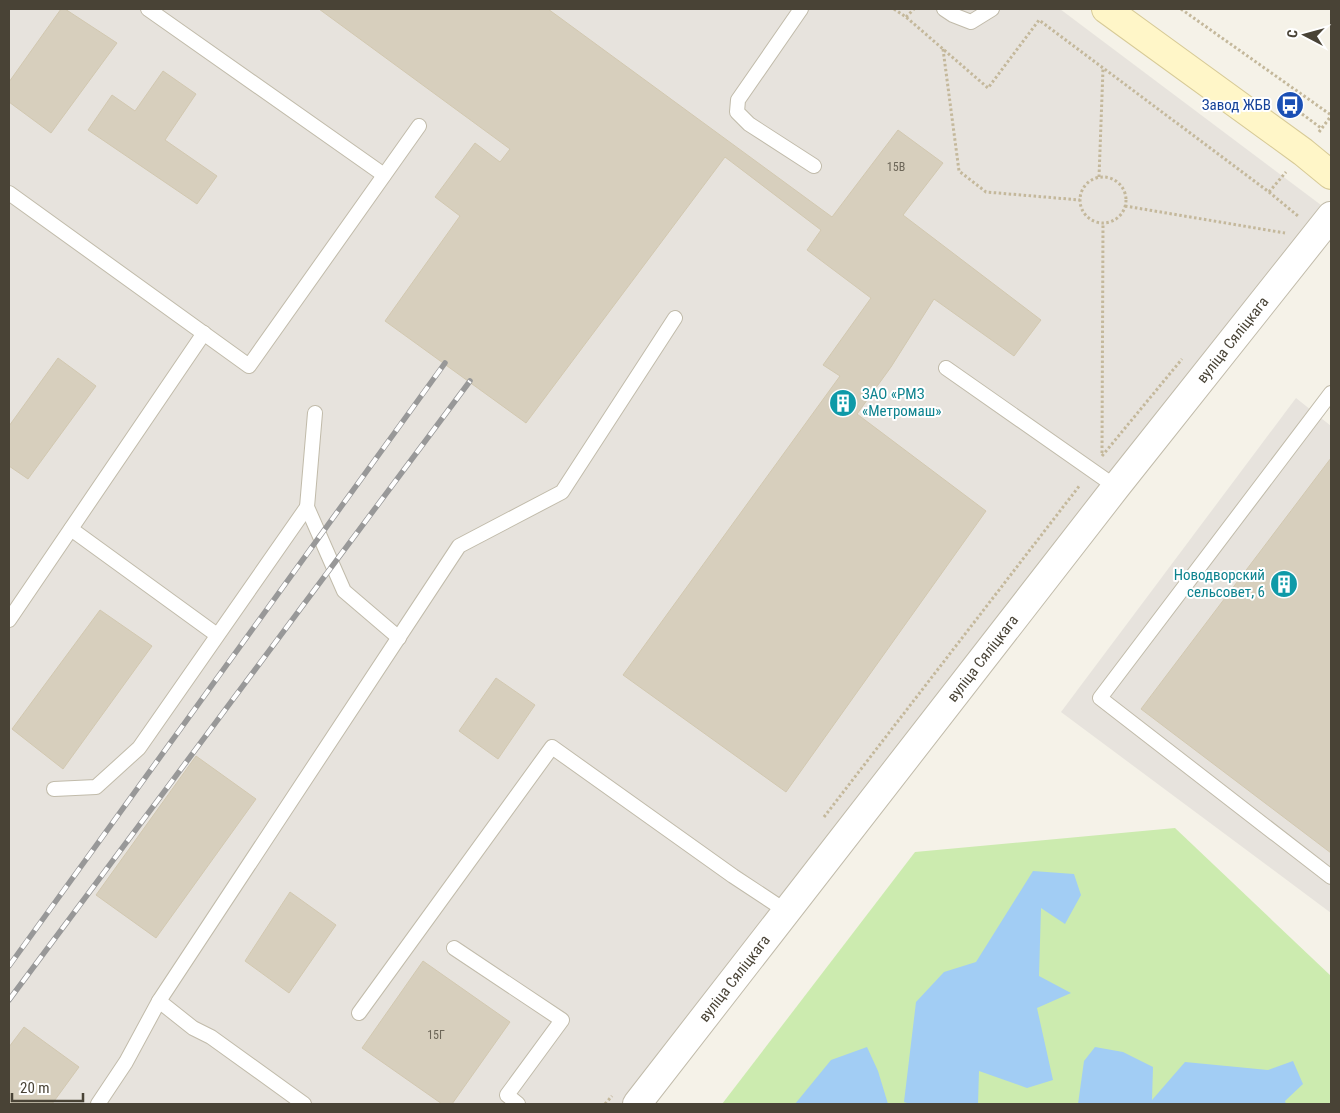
<svg xmlns="http://www.w3.org/2000/svg" width="1340" height="1113" viewBox="0 0 1340 1113" font-family="'Roboto Condensed',sans-serif">
<style>
.industrial{fill:#e7e3dd}
.green{fill:#ccebaf}
.water{fill:#a2cdf4}
.building{fill:#d7cfbd;stroke:#d2c8b0}
.lines{fill:none;stroke-linecap:round;stroke-linejoin:round}
.lane-casing{stroke:#c1bbaa;stroke-width:16}
.street-casing{stroke:#c1bbaa;stroke-width:30}
.secondary-casing{stroke:#d7ca96;stroke-width:30}
.path{stroke:#c4b89b;stroke-width:3;stroke-dasharray:2.5 2.5;stroke-linecap:butt}
.lane{stroke:#fff;stroke-width:14}
.street{stroke:#fff;stroke-width:28}
.secondary{stroke:#fff6c8;stroke-width:28}
.rail-casing{stroke:#989898;stroke-width:5.5}
.rail{stroke:#fff;stroke-width:4;stroke-dasharray:11;stroke-linecap:butt}
.labels{text-anchor:middle;dominant-baseline:central;stroke-width:4;stroke-linejoin:round;paint-order:stroke}
.number-label{font-size:12px;fill:#6c6658}
.transit-label{font-size:15px;fill:#164399;stroke:#fff;text-anchor:end}
.street-label{font-size:15px;fill:#494336;stroke:#fff}
.culture-label{font-size:15px;fill:#0d838f;stroke:#fff;text-anchor:start}
</style>
<rect width="100%" height="100%" fill="#f5f2e8"/>
<g class="industrial">
<path d="M9,9h1051l261,196 -693,899h-619z"/>
<path d="M1296,398l35,28v487l-270,-201z"/>
</g>
<path class="green" d="M1175,828l156,148v128h-609l193,-252z"/>
<g class="water">
<path d="M1033,871l41,3 7,21 -16,29 -24,-16 -2,68 32,17 -34,15 16,72 -26,8 -48,-17 -1,33h-68l-6,-2 12,-100 28,-30 32,-10z"/>
<path d="M867,1047l11,24 10,33h-93l36,-44z"/>
<path d="M1095,1047l28,5 30,15 -1,33 33,-38 83,8 25,-9 10,23 -18,17 1,3h-208l6,-43z"/>
</g>
<g class="building">
<path d="M61,9h4l52,34 -66,90 -42,-31v-20z"/>
<path d="M319,9h229l284,208 66,-87 45,33 -40,52 138,105 -27,36 -80,-57 -43,68 -34,47 129,97 -200,281 -163,-117 217,-299 -17,-11 48,-67 -64,-48 14,-20 -96,-73 -199,266 -141,-102 75,-105 -25,-19 40,-54 25,19 10,-13z"/>
<path d="M163,71l33,23 -31,46 52,36 -20,28 -109,-74 24,-35 23,16z"/>
<path d="M58,358l38,28 -68,93 -19,-13v-40z"/>
<path d="M1331,458v395l-190,-144z"/>
<path d="M100,610l52,36 -89,123 -51,-40z"/>
<path d="M496,678l39,27 -37,54 -39,-28z"/>
<path d="M196,756l60,43 -100,139 -60,-43z"/>
<path d="M290,892l46,33 -47,68 -44,-32z"/>
<path d="M423,961l87,61 -58,82h-10l-80,-56z"/>
<path d="M24,1027l55,40 -27,37h-43v-57z"/>
</g>
<g class="lines">
<g class="lane-casing">
<g id="lane">
<path d="M148,9l236,166"/>
<path d="M801,9l-63,91 -1,12 12,12 65,42"/>
<path d="M944,9l9,6 18,7 21,-13"/>
<path d="M9,193l240,173 170,-240"/>
<path d="M946,368l170,119"/>
<path d="M1331,393l-231,305 231,179"/>
<path d="M315,413l-8,94 37,84 55,47"/>
<path d="M71,529l146,106"/>
<path d="M9,620l195,-287"/>
<path d="M54,789l42,-2 43,-39 168,-241"/>
<path d="M454,948l108,72 -55,75 11,9"/>
<path d="M159,1001l300,-455 103,-54 113,-174"/>
<path d="M359,1013l193,-266 181,129 53,35"/>
<path d="M98,1104l28,-42 33,-61 34,27 18,9 93,67"/>
</g>
</g>
<g class="street-casing">
<g id="street">
<path id="s1" d="M637,1104l479,-617 215,-271"/>
</g>
</g>
<g class="secondary-casing">
<path id="secondary" d="M1106,9l197,143 28,23"/>
</g>
<g class="path">
<path d="M894,9l12,8 82,71 51,-68 230,172 29,24"/>
<path d="M1181,9l150,106"/>
<path d="M906,17l8,-8"/>
<path d="M943,49l16,122 27,21 94,8"/>
<path d="M1287,109l3,-4 31,23"/>
<path d="M1319,132l12,-16"/>
<path d="M1099,177l4,-108"/>
<circle cx="1103" cy="200" r="23"/>
<path d="M1269,192l17,-20"/>
<path d="M1125,206l160,27"/>
<path d="M1102,453l1,-230"/>
<path d="M1102,456l80,-97"/>
<path d="M824,817l256,-332"/>
<path d="M605,1104l7,-8"/>
</g>
<use href="#lane" class="lane"/>
<use href="#street" class="street"/>
<use href="#secondary" class="secondary"/>
<g class="rail-casing">
<g id="rail">
<path d="M9,966l436,-603"/>
<path d="M9,1000l461,-619"/>
</g>
</g>
<use href="#rail" class="rail"/>
</g>
<defs>
<g id="bus-disc" transform="scale(1.4375)"><circle r="9.5" fill="#1a4fb4" stroke="#fff"/><path d="M-5-6H5V4H4V6H2V4H-2V6H-4V4H-5ZM-3.5-4V0h7V-4ZM-3.5 1.2v1.5H-2V1.2ZM2 1.2v1.5H3.5V1.2Z" fill="#fff"/></g>
<g id="building-disc" transform="scale(1.4375)"><circle r="9.5" fill="#0f9aa8" stroke="#fff"/><path d="M-4-6H4V6H1V3H-1V6H-4ZM-2.5-4.3h1.7v1.8h-1.7ZM.8-4.3h1.7v1.8H.8ZM-2.5-1h1.7V.8h-1.7ZM.8-1h1.7V.8H.8Z" fill="#fff"/></g>
</defs>
<g fill-rule="evenodd">
<use href="#bus-disc" x="1290" y="105"/>
<use href="#building-disc" x="843" y="403"/>
<use href="#building-disc" x="1284" y="584"/>
</g>
<g class="labels">
<g class="number-label">
<text x="896" y="167">15В</text>
<text x="436" y="1035">15Г</text>
</g>
<g class="transit-label">
<text x="1271" y="105">Завод ЖБВ</text>
</g>
<g class="street-label">
<text stroke="none"><textPath href="#s1" startOffset="969">вуліца Сяліцкага</textPath></text>
<text stroke="none"><textPath href="#s1" startOffset="564">вуліца Сяліцкага</textPath></text>
<text stroke="none"><textPath href="#s1" startOffset="159">вуліца Сяліцкага</textPath></text>
</g>
<g class="culture-label">
<text x="862" y="394">ЗАО «РМЗ<tspan x="862" dy="17">«Метромаш»</tspan></text>
<text x="1265" y="575" text-anchor="end">Новодворский<tspan x="1265" dy="17">сельсовет, 6</tspan></text>
</g>
</g>
<rect width="1340" height="1113" fill="none" stroke="#494336" stroke-width="20"/>
<g transform="translate(1305 35) rotate(276)" stroke="#ffffff" stroke-width="4" paint-order="stroke">
<path d="M0-4L9 19L0 12L-9 19Z" fill="#494336"/>
<text y="-8" font-size="14" font-weight="bold" text-anchor="middle" fill="#494336">С</text>
</g>
<path d="M12 1093v8h71v-8" fill="none" stroke="#494336" stroke-width="2.5"/>
<text x="20" y="1093" font-size="15" fill="#494336" stroke="#ffffff" stroke-width="4" paint-order="stroke">20 m</text>
</svg>
